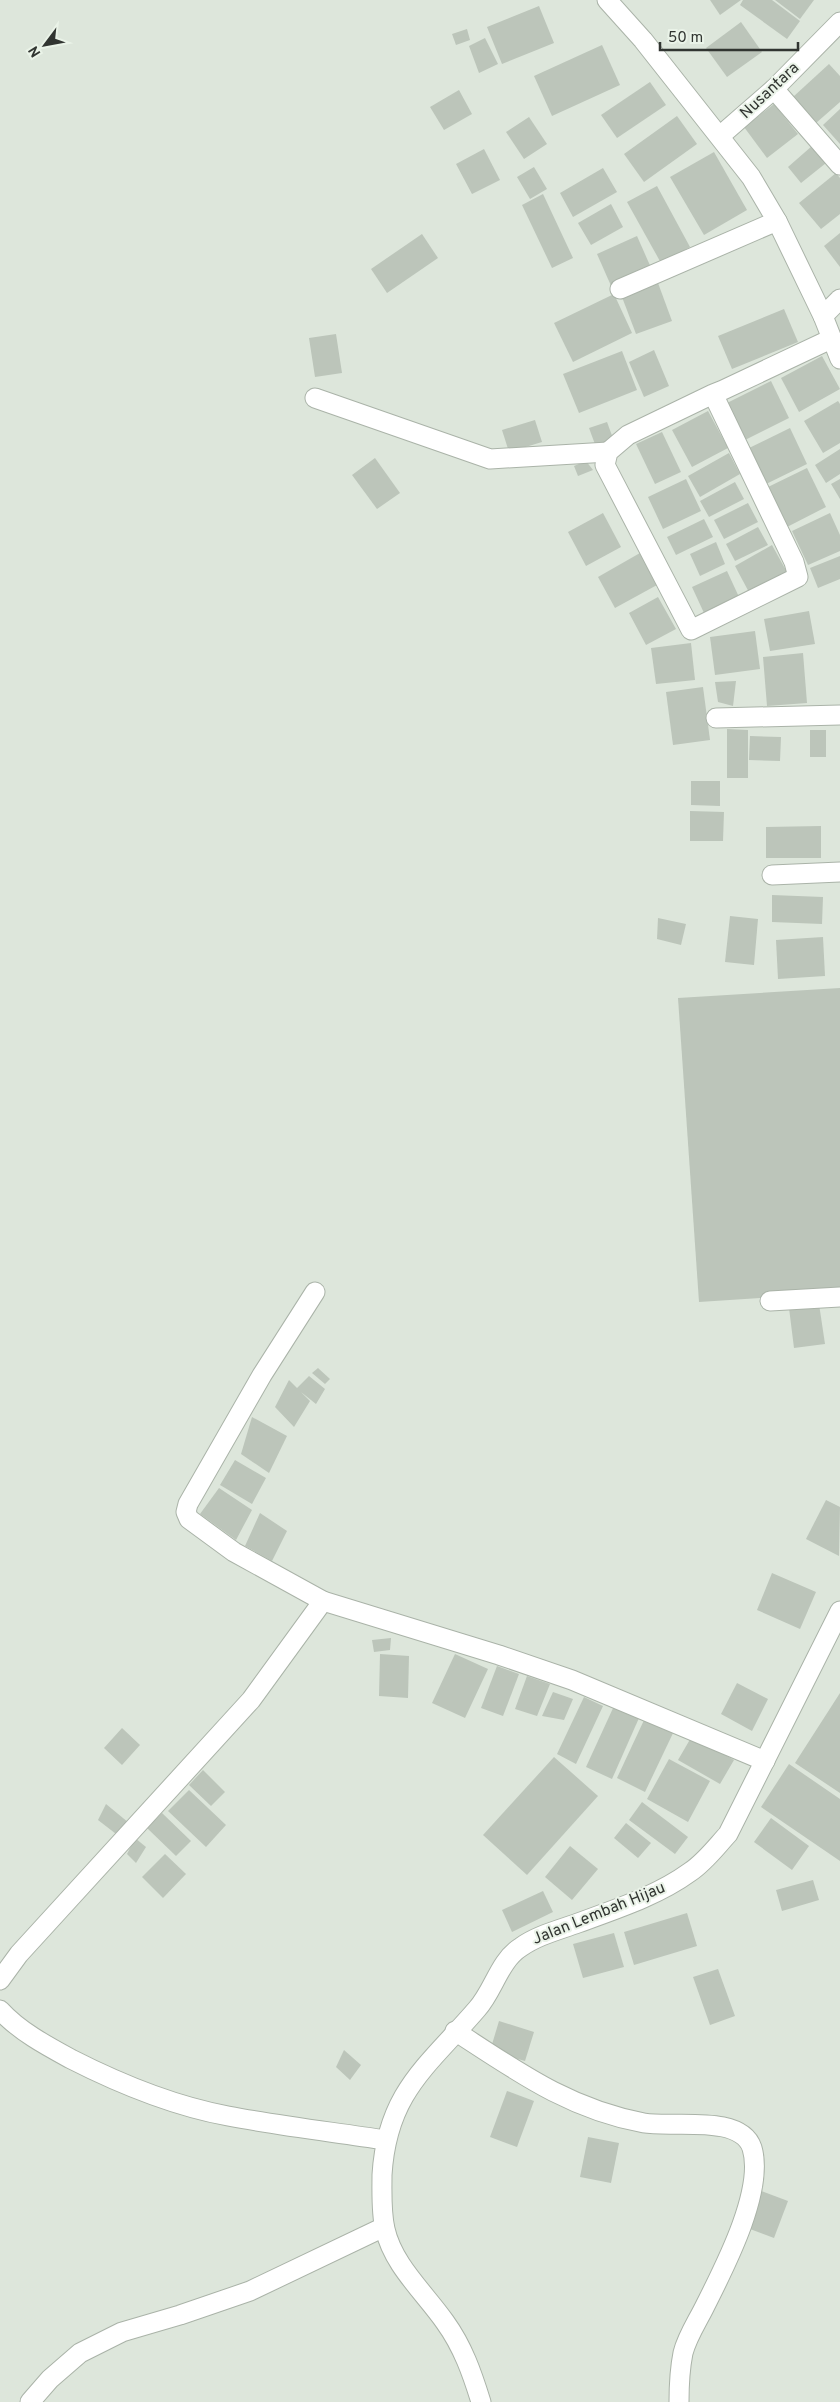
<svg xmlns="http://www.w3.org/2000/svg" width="840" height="2402" viewBox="0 0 840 2402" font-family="Overpass,sans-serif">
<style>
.building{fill:#bcc5ba}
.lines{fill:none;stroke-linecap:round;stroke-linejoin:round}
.minor-casing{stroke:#aab3a8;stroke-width:21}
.minor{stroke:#fff;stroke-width:19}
.labels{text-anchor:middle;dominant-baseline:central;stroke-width:4;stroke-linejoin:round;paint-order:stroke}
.street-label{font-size:16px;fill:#313531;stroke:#eaf3e8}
</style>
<rect width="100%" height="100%" fill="#dde6db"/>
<g class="building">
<path d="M710,0h31l-21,15z"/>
<path d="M743,0h29l28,21 -13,18 -47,-34z"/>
<path d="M775,0h39l-14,19z"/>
<path d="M539,6l15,37 -52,21 -15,-37z"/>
<path d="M741,22l21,30 -35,25 -21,-29z"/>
<path d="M467,29l3,11 -14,5 -4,-11z"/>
<path d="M485,38l13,26 -19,9 -10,-27z"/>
<path d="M602,45l18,40 -68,31 -18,-40z"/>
<path d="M829,64l11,12v26l-24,21 -23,-26z"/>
<path d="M650,82l16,23 -49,33 -16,-23z"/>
<path d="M459,90l13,24 -28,16 -14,-23z"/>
<path d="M774,104l24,30 -31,24 -23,-31z"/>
<path d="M840,109v35l-17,-19z"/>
<path d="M677,116l20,28 -53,38 -20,-28z"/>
<path d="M529,117l18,27 -23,15 -18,-27z"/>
<path d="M812,146l14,17 -25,20 -13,-16z"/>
<path d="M484,149l16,31 -28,14 -16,-30z"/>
<path d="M714,152l33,58 -43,25 -34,-58z"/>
<path d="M534,167l13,22 -17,10 -13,-22z"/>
<path d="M603,168l14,24 -44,25 -13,-24z"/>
<path d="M836,173l4,5v36l-19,15 -22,-26z"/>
<path d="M657,186l33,61 -29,16 -34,-61z"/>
<path d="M543,194l30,64 -21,10 -30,-63z"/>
<path d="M611,204l12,23 -32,18 -13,-22z"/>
<path d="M840,233v34l-16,-21z"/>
<path d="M422,234l16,24 -51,35 -16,-24z"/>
<path d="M637,236l15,34 -40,18 -15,-34z"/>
<path d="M658,283l14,38 -36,13 -14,-37z"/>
<path d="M614,294l18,39 -59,29 -19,-39z"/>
<path d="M784,309l14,33 -66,27 -14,-33z"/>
<path d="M336,334l6,39 -27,4 -6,-39z"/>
<path d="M654,350l15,36 -25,11 -15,-35z"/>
<path d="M622,351l15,39 -58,23 -16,-39z"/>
<path d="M822,356l18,33 -41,23 -18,-34z"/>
<path d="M771,381l18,37 -46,23 -18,-37z"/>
<path d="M838,401l2,3v39l-17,10 -19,-32z"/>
<path d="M708,411l20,37 -36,19 -20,-37z"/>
<path d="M535,420l7,22 -33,10 -7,-22z"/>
<path d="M607,422l7,19 -18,6 -7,-19z"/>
<path d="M790,428l17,36 -43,21 -17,-36z"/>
<path d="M662,432l19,40 -26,12 -19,-40z"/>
<path d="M840,449v25l-14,9 -11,-18z"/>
<path d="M729,453l11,21 -40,23 -12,-21z"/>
<path d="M375,458l25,35 -23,16 -25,-34z"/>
<path d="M586,461l7,9 -15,6 -4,-10z"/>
<path d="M807,468l19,39 -39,20 -19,-40z"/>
<path d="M686,479l15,32 -38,18 -15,-32z"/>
<path d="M840,479v20l-9,-15z"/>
<path d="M735,482l9,17 -35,18 -9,-16z"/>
<path d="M748,503l10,19 -34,17 -10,-19z"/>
<path d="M603,513l18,34 -35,19 -18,-34z"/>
<path d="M830,513l10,22v16l-32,14 -16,-34z"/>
<path d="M704,519l9,18 -37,18 -9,-18z"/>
<path d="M758,527l10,18 -33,16 -9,-17z"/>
<path d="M716,542l9,22 -25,12 -10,-22z"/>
<path d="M772,545l16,29 -37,22 -16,-30z"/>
<path d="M640,553l17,32 -42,23 -17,-31z"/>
<path d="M840,556v23l-22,9 -8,-20z"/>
<path d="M727,571l12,26 -35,16 -12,-26z"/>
<path d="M658,597l18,32 -30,16 -17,-32z"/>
<path d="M809,611l6,33 -45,7 -6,-32z"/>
<path d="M755,631l5,38 -45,6 -5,-38z"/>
<path d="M691,643l4,37 -39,4 -5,-36z"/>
<path d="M803,653l4,50 -40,3 -4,-49z"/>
<path d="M736,681l-3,25 -15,-4 -3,-20z"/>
<path d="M703,687l7,53 -37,5 -7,-53z"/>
<path d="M727,729l21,1v48h-21z"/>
<rect x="810" y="730" width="16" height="27"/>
<path d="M750,736l31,1 -1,24 -31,-1z"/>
<path d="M691,781h29v25l-29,-1z"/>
<path d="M690,811l34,1 -1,29h-33z"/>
<path d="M821,826v32h-55v-31z"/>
<path d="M772,895l51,2 -1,27 -50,-2z"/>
<path d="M730,916l28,3 -4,46 -29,-3z"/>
<path d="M658,918l28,6 -5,21 -24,-6z"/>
<path d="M823,937l2,39 -47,3 -2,-39z"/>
<path d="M840,988v305l-141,9 -21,-304z"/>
<path d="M819,1304l6,40 -31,4 -5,-40z"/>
<path d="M318,1368l12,11 -5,5 -13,-11z"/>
<path d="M309,1376l16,13 -9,15 -15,-12 9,9 -16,26 -19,-20 14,-27 8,8z"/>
<path d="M252,1417l35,19 -18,37 -28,-19z"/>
<path d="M235,1460l31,18 -14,26 -32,-19z"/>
<path d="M219,1488l33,22 -16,30 -36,-26z"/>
<path d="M826,1500l14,7 -1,49 -33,-17z"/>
<path d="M260,1513l27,18 -15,30 -27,-15z"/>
<path d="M772,1573l44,19 -16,37 -43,-19z"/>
<path d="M391,1638l-1,12 -16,2 -2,-12z"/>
<path d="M380,1654l29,2 -1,42 -29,-2z"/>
<path d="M455,1654l33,15 -23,49 -33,-15z"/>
<path d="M497,1666l22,8 -16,42 -22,-8z"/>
<path d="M527,1676l23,8 -13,32 -22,-7z"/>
<path d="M737,1683l31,16 -16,32 -31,-17z"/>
<path d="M553,1692l20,7 -9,21 -22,-4z"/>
<path d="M840,1693v100l-45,-30z"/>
<path d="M584,1697l19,9 -27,58 -19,-10z"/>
<path d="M614,1706l25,12 -27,61 -26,-12z"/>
<path d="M645,1718l29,13 -29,61 -28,-14z"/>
<path d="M122,1728l18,17 -18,20 -18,-17z"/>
<path d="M692,1736l42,24 -14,24 -42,-24z"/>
<path d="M554,1757l44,39 -71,79 -44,-40z"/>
<path d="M669,1759l41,22 -22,41 -41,-23z"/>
<path d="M789,1764l51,35v62l-79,-54z"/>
<path d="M203,1770l22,22 -14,14 -22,-21z"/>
<path d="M189,1790l37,35 -20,22 -38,-36z"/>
<path d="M642,1802l46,35 -13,17 -46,-34z"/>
<path d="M106,1804l23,19 -9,14 -22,-17z"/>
<path d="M162,1813l29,28 -15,15 -29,-28z"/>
<path d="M771,1818l38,28 -17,24 -38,-28z"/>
<path d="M626,1823l25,20 -13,15 -24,-20z"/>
<path d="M135,1838l11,9 -10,16 -9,-9z"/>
<path d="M570,1846l28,23 -26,31 -27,-23z"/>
<path d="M165,1854l21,20 -23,24 -21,-21z"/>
<path d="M813,1880l6,20 -37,11 -6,-21z"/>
<path d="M543,1891l10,21 -41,20 -10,-22z"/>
<path d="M687,1913l10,33 -63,19 -10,-33z"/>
<path d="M614,1933l10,34 -41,11 -10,-34z"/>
<path d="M718,1969l17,47 -25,9 -17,-48z"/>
<path d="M499,2021l35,11 -9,29 -35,-10z"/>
<path d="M344,2050l17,15 -11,15 -14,-13z"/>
<path d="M507,2091l27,10 -17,46 -27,-10z"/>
<path d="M588,2137l31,6 -8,40 -31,-6z"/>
<path d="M756,2189l32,12 -14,37 -32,-12z"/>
</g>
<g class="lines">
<g class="minor-casing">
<g id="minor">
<path d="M607,0l36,40 108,137 26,44 46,95 17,43"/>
<path d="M774,89l66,76"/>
<path d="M720,136l54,-47 66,-67"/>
<path d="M620,289l157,-68"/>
<path d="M823,316l17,-17"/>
<path d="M713,394l81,168 4,15 -107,53 -86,-165 3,-13 20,-17 85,-41 10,-4 108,-51"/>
<path d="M315,398l175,61 118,-7"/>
<path d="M716,718l124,-3"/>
<path d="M772,875l68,-3"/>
<path d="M315,1292l-53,83 -74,129 -2,8 3,7 45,33 89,49 176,54 73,25 193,81"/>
<path d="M770,1301l70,-4"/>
<path d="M0,1980l19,-26 232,-254 72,-99"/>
<path d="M0,2010c19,21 47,36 71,49 49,25 103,47 157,57 52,10 105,16 157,24"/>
<path d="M455,2031c63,41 114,78 189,92 29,5 97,-9 108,25 13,43 -29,122 -48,160 -7,14 -17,29 -21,45 -3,15 -4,33 -4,49"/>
<path d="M30,2402l20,-23 30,-26 42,-21 58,-17 70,-24 134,-64"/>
<path d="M481,2402c-9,-29 -18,-55 -36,-80 -21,-30 -52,-57 -60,-93 -4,-17 -3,-37 -3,-54 5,-83 46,-109 95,-166 17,-19 22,-48 44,-62 17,-12 38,-17 57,-24 38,-14 79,-27 112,-51 15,-10 26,-25 38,-38l112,-223"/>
</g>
</g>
<use href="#minor" class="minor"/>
</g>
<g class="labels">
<g class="street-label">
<text transform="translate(770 91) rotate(-43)">Nusantara</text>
<text transform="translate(599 1914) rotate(-22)">Jalan Lembah Hijau</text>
</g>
</g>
<g transform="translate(45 45) rotate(238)" stroke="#eaf3e8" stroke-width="4" paint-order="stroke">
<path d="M0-4L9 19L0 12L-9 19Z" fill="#313531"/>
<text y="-8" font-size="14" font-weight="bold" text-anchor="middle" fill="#313531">N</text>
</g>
<path d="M660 42v8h138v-8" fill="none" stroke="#313531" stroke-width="2.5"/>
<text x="668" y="42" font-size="15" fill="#313531" stroke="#eaf3e8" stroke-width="4" paint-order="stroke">50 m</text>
</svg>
